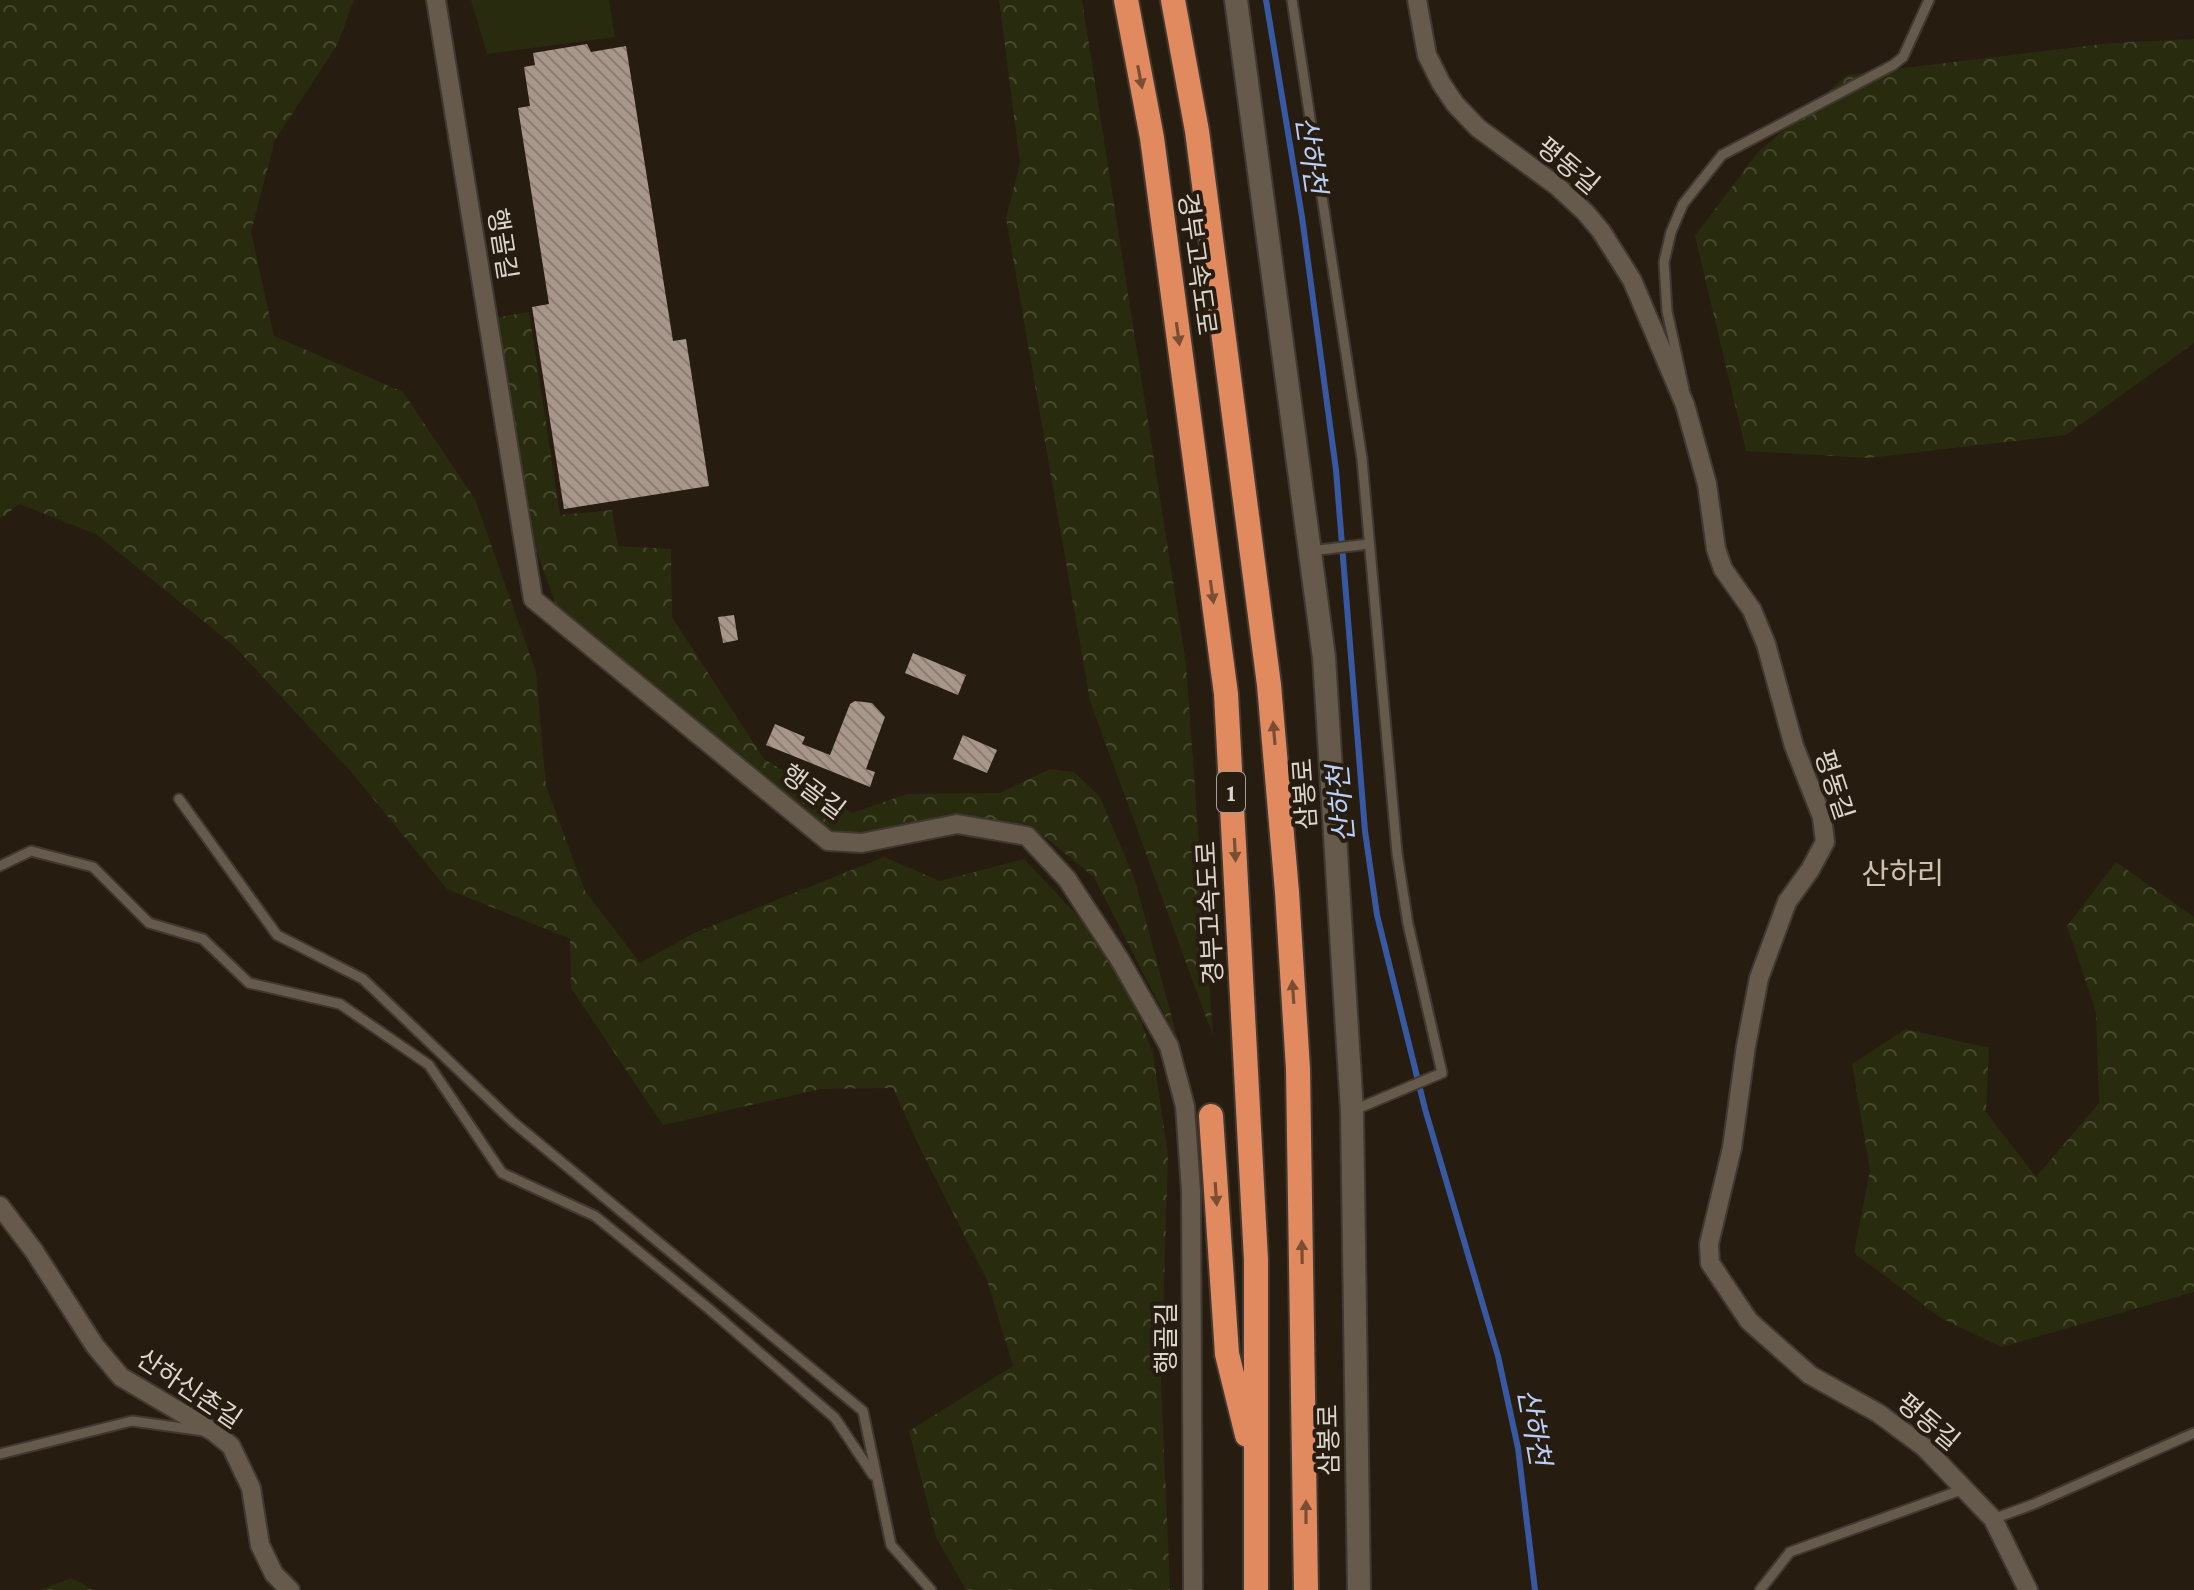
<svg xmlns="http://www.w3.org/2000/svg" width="2194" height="1590" viewBox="0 0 2194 1590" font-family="'Crimson Pro','Noto Sans KR',serif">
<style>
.forest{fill:url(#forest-crowns)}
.green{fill:#282b0d}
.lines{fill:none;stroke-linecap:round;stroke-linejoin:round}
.stream{stroke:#3859a1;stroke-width:6}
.building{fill:url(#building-back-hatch)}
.service-casing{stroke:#403831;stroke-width:13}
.minor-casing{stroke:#403831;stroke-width:22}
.secondary-casing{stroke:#403831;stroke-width:26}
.motorway-casing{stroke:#403831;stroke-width:28}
.service{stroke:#665a4c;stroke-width:9}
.minor{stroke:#665a4c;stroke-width:18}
.secondary{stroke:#665a4c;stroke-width:22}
.motorway{stroke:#e28a5f;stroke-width:24}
.oneway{fill:#7b4e34}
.labels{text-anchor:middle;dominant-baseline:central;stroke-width:8;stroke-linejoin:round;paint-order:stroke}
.shield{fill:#261c10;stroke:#a59e94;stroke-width:2}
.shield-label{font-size:24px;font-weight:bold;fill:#dcd5cd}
.street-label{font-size:26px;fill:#dcd5cd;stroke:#261c10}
.water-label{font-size:28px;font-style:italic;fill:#bacef7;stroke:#261c10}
.quarter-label{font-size:30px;fill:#cfc1b1;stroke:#261c10}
</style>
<defs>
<pattern id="forest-crowns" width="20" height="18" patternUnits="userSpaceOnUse" patternTransform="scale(2)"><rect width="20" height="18" fill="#282b0d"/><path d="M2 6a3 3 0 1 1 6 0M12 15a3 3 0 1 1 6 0" fill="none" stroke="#47492f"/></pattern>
<pattern id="building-back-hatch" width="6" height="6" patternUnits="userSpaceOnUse" patternTransform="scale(2)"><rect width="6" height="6" fill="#a8968a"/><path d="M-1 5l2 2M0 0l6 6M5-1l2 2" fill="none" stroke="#897c73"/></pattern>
</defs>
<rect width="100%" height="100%" fill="#261c10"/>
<g class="forest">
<path d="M0,0h354l-17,45 -62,95 -24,92 23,104 129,56 72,107 61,173 10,114 39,105 55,72 54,-30 190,-76 56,24 84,-22 91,96 38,98 15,102 -7,226 9,209h-204l-30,-53 -27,-106 104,-65 -26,-86 -68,-134 -26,-58 -72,1 -158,36 -92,-137 -1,-49 -123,-50 -94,-115 -119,-128 -138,-112 -77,-30 -19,15z"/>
<path d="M999,0h83l104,664 27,372 -123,-335 -84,-483 14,-55z"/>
<path d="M2194,39v304l-128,92 -198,23 -122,-7 -51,-215 63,-84 89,-77 264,-32z"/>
<path d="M529,312l31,203 52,-5 6,36 53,3 1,68 92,142 88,54 55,-19 93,-1 50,-24 24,3 26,25 35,83 43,161 -84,-164 -64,-52 -86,-9 -82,27 2,-7 -51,-10 -254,-213 -24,-66 -41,-229z"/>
<path d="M2116,862l78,55v375l-193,55 -60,-29 -87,-65 16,-83 -18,-106 54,-35 83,19 -3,64 50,65 63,-74 -3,-91 -29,-86z"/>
<path d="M72,1578l21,12h-54z"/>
</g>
<path class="green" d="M471,0h138l6,37 -128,17z"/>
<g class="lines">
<path class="stream" d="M1266,0l36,217 34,253 29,361 12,84 48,194 73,247 20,92 17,142"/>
</g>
<g class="building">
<path d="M587,44l4,8 35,-6 47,295 13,-2 23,147 -145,23 -32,-202 17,-3 -31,-196 12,-2 -6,-39 11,-2 -2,-12z"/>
<path d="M734,615l4,25 -15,3 -5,-26z"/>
<path d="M913,653l53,22 -8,20 -53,-22z"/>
<path d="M855,701l17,2 13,14 -19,52 9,3 -5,15 -104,-42 9,-21 30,13 -3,7 28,11 20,-51z"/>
<path d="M963,735l34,15 -10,23 -34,-14z"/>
</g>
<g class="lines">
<g class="service-casing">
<g id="service">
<path d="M1292,0l70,459 35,394 11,71 34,149 -88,37"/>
<path d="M1684,389l-17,-78 -3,-49 7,-30 12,-28 39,-49 171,-90 10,-8 26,-57"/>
<path d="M1310,551l59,-7"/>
<path d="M179,799l98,136 86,44 150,143 350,289 28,134 40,45"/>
<path d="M0,866l31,-15 62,16 56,56 54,16 46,44 91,21 89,61 73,108 93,43 113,92 127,110 38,57"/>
<path d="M0,1454l132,-33 72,10"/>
<path d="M1993,1519l41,-15 160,-71"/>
<path d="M1760,1590l30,-38 174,-63"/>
</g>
</g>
<g class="minor-casing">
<g id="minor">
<path d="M436,0l97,599 295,242 34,2 95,-19 70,12 40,43 53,81 49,86 16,60 6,85 2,399"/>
<path d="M1417,0l10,55 14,28 14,21 23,24 79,58 28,26 16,19 31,49 53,125 22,79 9,65 7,20 29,41 14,34 28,102 28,71 3,25 -15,28 -23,32 -28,76 -13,68 -14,102 -23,96 1,19 39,58 61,54 68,38 46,34 69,72 35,71"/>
<path d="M0,1206l34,45 61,95 26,31 93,55 17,14 20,42 9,57 14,29 16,16"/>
</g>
</g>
<g class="secondary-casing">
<path id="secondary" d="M1236,0l88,657 28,454 7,479"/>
</g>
<g class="motorway-casing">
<g id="motorway">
<path d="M1126,0l26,138 74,556 30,566v330"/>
<path d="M1173,0l24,131 72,554 18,207 11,177 8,521"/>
<path d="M1211,1116l16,238 20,81"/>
</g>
</g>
<use href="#service" class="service"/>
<use href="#minor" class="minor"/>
<use href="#secondary" class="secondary"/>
<use href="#motorway" class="motorway"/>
</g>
<defs><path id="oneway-solid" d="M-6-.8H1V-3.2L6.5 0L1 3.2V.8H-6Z" transform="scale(2)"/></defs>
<g class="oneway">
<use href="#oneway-solid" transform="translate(1140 77) rotate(79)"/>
<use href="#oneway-solid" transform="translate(1178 334) rotate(82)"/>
<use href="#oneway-solid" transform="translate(1212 592) rotate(82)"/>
<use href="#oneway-solid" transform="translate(1274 733) rotate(-95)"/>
<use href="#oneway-solid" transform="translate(1235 850) rotate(87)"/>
<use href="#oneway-solid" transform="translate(1293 992) rotate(-94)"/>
<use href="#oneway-solid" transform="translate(1216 1194) rotate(86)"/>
<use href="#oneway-solid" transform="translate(1302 1252) rotate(-91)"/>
<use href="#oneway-solid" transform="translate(1306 1512) rotate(-90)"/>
</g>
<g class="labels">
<rect class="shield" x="1217" y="772" width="28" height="40" rx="6"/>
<g class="shield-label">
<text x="1231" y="792">1</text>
</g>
<g class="street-label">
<text transform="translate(1568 166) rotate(40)">평동길</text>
<text transform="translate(502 244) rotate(81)">행골길</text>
<text transform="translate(1197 264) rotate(82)">경부고속도로</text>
<text transform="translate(1834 785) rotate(72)">평동길</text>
<text transform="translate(813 792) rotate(37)">행골길</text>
<text transform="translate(1305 794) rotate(-94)">삼봉로</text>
<text transform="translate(1210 913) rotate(-93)">경부고속도로</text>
<text transform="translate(1166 1338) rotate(-90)">행골길</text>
<text transform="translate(189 1389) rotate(34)">산하신촌길</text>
<text transform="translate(1928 1422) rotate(40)">평동길</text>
<text transform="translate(1329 1440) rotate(-91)">삼봉로</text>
</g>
<g class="water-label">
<text transform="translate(1311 155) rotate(82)">산하천</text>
<text transform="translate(1341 804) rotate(-95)">산하천</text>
<text transform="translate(1534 1427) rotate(80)">산하천</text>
</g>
<g class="quarter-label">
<text x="1903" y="873">산하리</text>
</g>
</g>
</svg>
